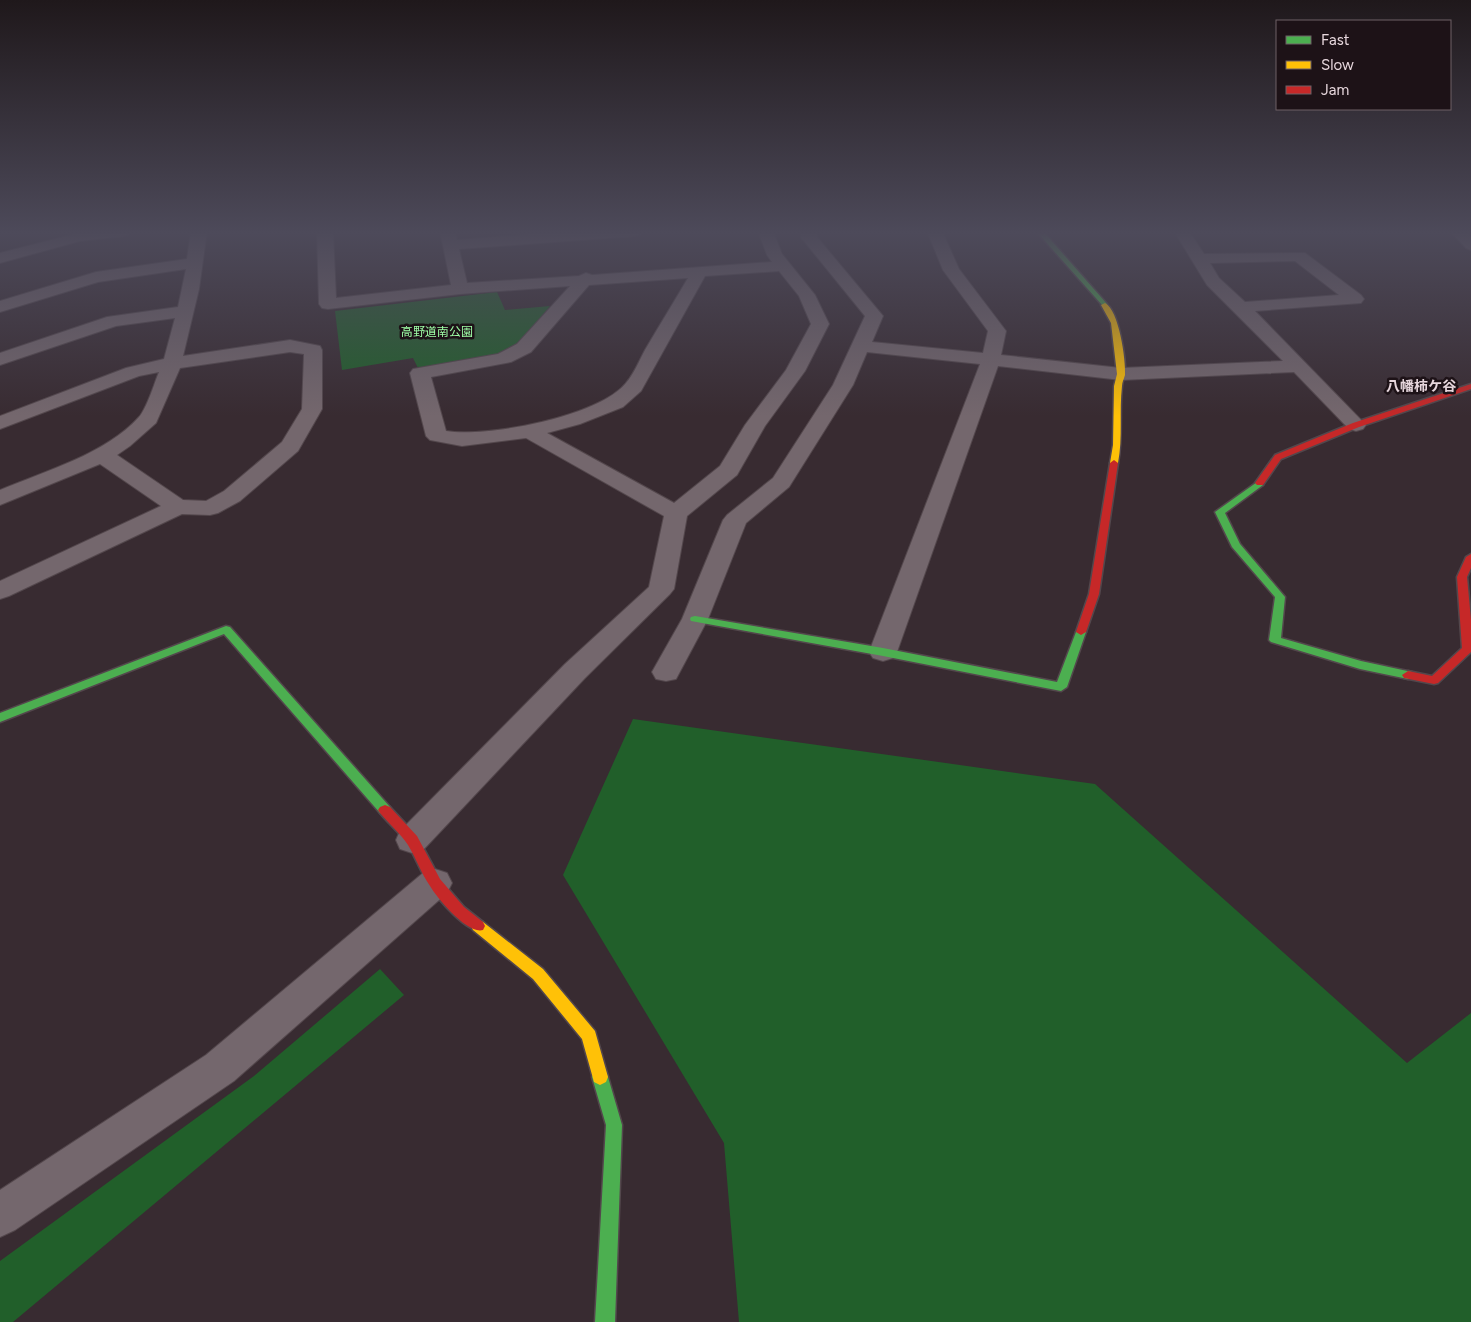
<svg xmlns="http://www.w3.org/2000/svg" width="1471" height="1322" viewBox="0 0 1471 1322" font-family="Figtree,'Noto Sans JP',sans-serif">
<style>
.green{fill:#215f2a}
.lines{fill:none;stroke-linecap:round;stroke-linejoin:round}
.street-casing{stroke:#53474c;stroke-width:2}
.fast-casing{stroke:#53474c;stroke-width:3}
.slow-casing{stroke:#53474c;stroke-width:3}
.jam-casing{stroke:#53474c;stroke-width:3}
.street{fill:#74676d;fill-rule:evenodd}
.fast{fill:#4caf50;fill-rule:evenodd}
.slow{fill:#ffc107;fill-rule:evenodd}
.jam{fill:#c62828;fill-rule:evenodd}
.labels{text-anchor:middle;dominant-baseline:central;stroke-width:5;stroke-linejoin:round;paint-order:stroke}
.far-park-label{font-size:12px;fill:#9efea6;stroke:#1d1217}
.far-neighbourhood-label{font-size:14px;font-weight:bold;fill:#e7d7dd;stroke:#1d1217}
</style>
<rect width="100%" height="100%" fill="#382b31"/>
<g class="green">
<path d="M497,292l8,18 45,-4 -32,39 -22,11 -78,12 -5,-10 -71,12 -7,-59z"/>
<path d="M633,719l462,65 312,279 64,-50v309h-732l-15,-179 -161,-268z"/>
<path d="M380,969l24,26 -391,327h-13v-61l254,-185z"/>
</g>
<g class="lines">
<g class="street-casing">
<g id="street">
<path d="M87,231h44l-2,3 -5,2 -44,5 -80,22v-10z"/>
<path d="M191,231h16l-8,58 -16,67 107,-16 30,6 2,4v59l-24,42 -58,50 -22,12 -8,2 -28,-1 -173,82 -9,3v-18l161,-75 -61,-42 -100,41v-15c45,-19 106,-36 139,-73 8,-9 15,-33 20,-45l-20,4 -139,53v-13l126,-48 38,-9 11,-41 -59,8 -116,39v-12l107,-36 71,-10 8,-38 -88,13 -98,30v-11l96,-29 91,-13zM290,352l14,2 -2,55 -20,33 -58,49 -18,10 -23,-1 -66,-45 13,-9 26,-23 24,-55z"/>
<path d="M317,231h16l3,67 115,-13 -11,-54h15l2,9 113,-9h72l-2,3 -5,2 -176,13 8,34 112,-7 7,-3 6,2 180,-13 -5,-7 -9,-24h15l9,23 33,41 14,29 -24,47 -40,55 -28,49 -50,41 -13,73 -4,5 -85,84 -161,171 -12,4 -12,-4 -4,-9 4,-9 165,-167 84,-77 15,-71 -138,-78 -64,8 -32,-6 -4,-4 -16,-63 3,-4 85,-15 19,-10 53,-58 -110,8 -132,15 -6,-1 -3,-4zM779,271l20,25 12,28 -25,46 -41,55 -25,41 -46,37 -127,-70 33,-9 43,-17 18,-16 64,-115zM688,278c-14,24 -29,48 -43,72 -6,11 -11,24 -19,33 -26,33 -139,55 -180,48l-15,-54 80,-15 20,-10 58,-67z"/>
<path d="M801,231h16v6l66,79 -11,26 111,11 5,-22 -45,-61 -16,-39h15l17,38 47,62 -5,24 120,13 162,-7 -76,-76 -33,-54h15l15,23 101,-1 56,42 3,4 -3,4 -106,8 111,114 -3,4 -7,2 -7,-2 -55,-57 -173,8 -123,-14 -101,286 -4,6 -10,3 -10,-3 -4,-6 111,-288 -113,-12 -14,33 -64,102 -43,36 -38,96 -32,60 -10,2 -10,-2 -4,-7 30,-53 41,-99 4,-5 46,-37 60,-93 32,-69 -61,-75 -3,-3zM1295,261l44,34 -94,7 -26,-24 -9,-15z"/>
<path d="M1450,231h16l5,5v14l-5,-2z"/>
<path d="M435,869l12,4 5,10 -5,10 -213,188 -219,149 -15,7v-47l206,-135 217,-182z"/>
</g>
</g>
<g class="fast-casing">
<g id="fast">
<path d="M1036,231h7l64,73v2h-4z"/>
<path d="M1260,480l3,1v4l-38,28 15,31 45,53 -4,41 80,23 51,11 2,3 -2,3 -4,1 -48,-10 -89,-27 -2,-2 6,-43 -43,-50 -17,-35z"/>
<path d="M695,616l188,32 174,34 19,-50 5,-3 5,3 -19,55 -6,4 -178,-35 -192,-35 -1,-2 1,-2z"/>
<path d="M226,626l4,1 160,180 2,3 -2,3 -5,2 -5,-2 -156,-179 -224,88v-9z"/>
<path d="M600,1069l6,3 2,5 14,48 -7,197h-20l11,-197 -14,-48 2,-5z"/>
</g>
</g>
<g class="slow-casing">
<g id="slow">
<path d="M1105,303c14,7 21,57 20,72 -1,4 -3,7 -3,11 -3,26 1,51 -4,77l-4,3 -4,-3 3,-18 1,-59 3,-12 -6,-51 -10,-18z"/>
<path d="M478,920l5,2 60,47 52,62 13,46 -2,5 -6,3 -6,-3 -12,-43 -49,-60 -60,-49 -2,-4 2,-4z"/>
</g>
</g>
<g class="jam-casing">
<g id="jam">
<path d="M1471,384v5l-112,38 -78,32 -18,26h-6l-2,-2 20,-28 78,-32z"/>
<path d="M1114,460l4,3 -19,131 -13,38 -5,3 -5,-3 13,-38 21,-131z"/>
<path d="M1471,554v14l-4,9 4,43v32l-33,31 -4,1 -30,-6 -2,-3 6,-4 24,5 30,-28 -5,-71 9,-20z"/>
<path d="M385,805l5,2 27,29 23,43 24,28 19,15 2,4 -2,4c-15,5 -46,-32 -53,-44 -9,-13 -14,-28 -22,-41 -7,-11 -19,-21 -28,-32l-2,-3 2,-3z"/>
</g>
</g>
<use href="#street" class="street"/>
<use href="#fast" class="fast"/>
<use href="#slow" class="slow"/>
<use href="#jam" class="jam"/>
</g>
<linearGradient id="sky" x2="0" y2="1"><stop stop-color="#1f181b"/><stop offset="0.56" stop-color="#4d4a5a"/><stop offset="1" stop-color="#4d4a5a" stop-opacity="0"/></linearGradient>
<rect width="1471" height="416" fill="url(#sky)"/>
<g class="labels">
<g class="far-park-label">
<text x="437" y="332">高野道南公園</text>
</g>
<g class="far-neighbourhood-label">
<text x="1421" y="386">八幡柿ケ谷</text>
</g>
</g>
<rect x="1276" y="20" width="175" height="90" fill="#1d1217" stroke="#6e6166"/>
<rect x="1286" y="36" width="25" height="8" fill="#4caf50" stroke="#6e6166"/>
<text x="1321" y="45" font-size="15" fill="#e7d7dd">Fast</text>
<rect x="1286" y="61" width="25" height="8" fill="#ffc107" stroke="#6e6166"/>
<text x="1321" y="70" font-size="15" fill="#e7d7dd">Slow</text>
<rect x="1286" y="86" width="25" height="8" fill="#c62828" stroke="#6e6166"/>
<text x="1321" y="95" font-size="15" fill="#e7d7dd">Jam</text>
</svg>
